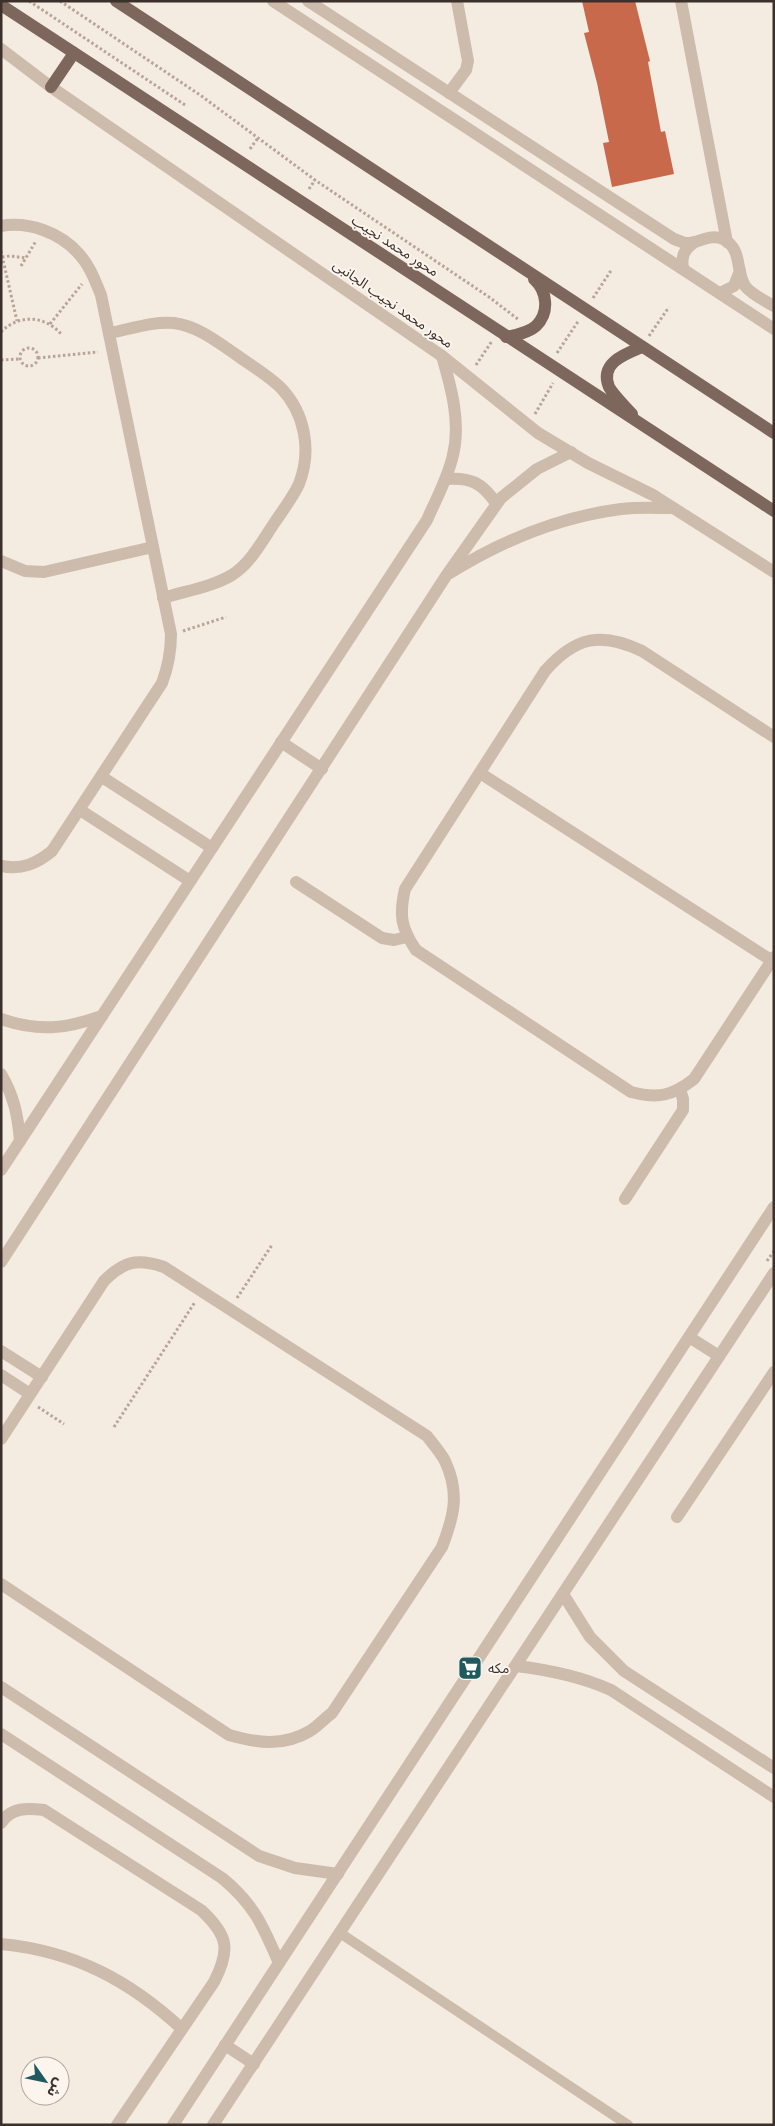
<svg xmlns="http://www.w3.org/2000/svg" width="775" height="2126" viewBox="0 0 775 2126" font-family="'Nunito Sans','Noto Sans Arabic',sans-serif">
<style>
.building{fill:#c8694b}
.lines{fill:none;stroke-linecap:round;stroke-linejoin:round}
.path{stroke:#b9a596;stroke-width:3;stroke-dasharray:2.5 2.5;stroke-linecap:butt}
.service{stroke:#cdbbac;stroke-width:10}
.minor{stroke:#cdbbac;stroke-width:12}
.tertiary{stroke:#cdbbac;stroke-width:12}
.primary{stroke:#7d675c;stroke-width:12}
.labels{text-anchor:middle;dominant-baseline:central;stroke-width:4;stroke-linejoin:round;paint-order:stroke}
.street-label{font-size:14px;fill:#3b302b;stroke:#fbf5ee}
.poi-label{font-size:14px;fill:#3b302b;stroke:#fbf5ee;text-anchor:start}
</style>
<rect width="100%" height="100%" fill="#f4ebe1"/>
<path class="building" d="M582,1h53l15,60 -2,1 13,70 4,-1 9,43 -62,13 -9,-44 6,-1 -12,-59 -13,-50 5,-1z"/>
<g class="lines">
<g class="path">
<path d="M29,1l156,104"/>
<path d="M60,1l140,94 115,85 174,117 30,23"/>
<path d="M250,149l8,-11"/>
<path d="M309,189l6,-9"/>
<path d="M1,251l16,70"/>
<path d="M2,257l8,-1 16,2"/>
<path d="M21,266l15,-25"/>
<path d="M593,298l19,-29"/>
<path d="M50,324l32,-40"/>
<path d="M1,332c19,-19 45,-16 61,3"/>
<path d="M649,336l20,-29"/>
<circle cx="29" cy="357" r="9"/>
<path d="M557,353l22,-33"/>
<path d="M38,358l60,-6"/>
<path d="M1,360l18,-1"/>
<path d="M476,365l16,-24"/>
<path d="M535,414l18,-31"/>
<path d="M183,631l43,-14"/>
<path d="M767,1261l7,-10"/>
<path d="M237,1298l35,-53"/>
<path d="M38,1407l26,17"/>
<path d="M114,1427l81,-125"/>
</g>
<path class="service" d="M340,1933l288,192"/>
<g class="minor">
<path d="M681,1l46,241"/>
<path d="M449,93l17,-23 2,-9 -11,-60"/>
<path d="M1,226c28,-5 60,7 78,28 11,12 16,27 22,41l70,339c0,18 -3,33 -9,49l-110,168c-16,13 -30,19 -51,15"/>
<path d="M110,333c21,-4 43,-12 64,-10 24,3 45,20 64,33 14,10 31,20 43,32 24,25 31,63 18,96 -6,13 -16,26 -24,38 -13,19 -24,41 -43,53 -20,12 -47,16 -69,23"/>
<path d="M1,561l24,10 19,1 109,-25"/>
<path d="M774,737l-132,-86c-41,-20 -67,-14 -97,20l-140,218c-6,26 -4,39 11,61l215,142c27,7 41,4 63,-13l80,-122"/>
<path d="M480,773l294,189"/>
<path d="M102,777l110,71"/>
<path d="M80,810l110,71"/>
<path d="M296,882l86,56 12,2 13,-3"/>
<path d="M625,1199l58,-89v-11l-3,-9"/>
<path d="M1,1351l41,26"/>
<path d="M1,1375l29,19"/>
<path d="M1,1439l103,-158c20,-20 33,-23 60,-14l263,169c6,8 14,17 18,25 15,32 9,55 -3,86l-110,166c-7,5 -14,13 -22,18 -27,16 -53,12 -81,4l-228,-151"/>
<path d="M677,1517l97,-145"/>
<path d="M1,1823c10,-16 27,-15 43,-13l157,100c27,25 30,39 13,72l-97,143"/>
<path d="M1,1944c73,7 128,36 181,85"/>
</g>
<g class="tertiary">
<path d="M273,1l501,328"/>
<path d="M308,1l366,238c3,1 7,3 11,4 13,1 25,-10 38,-4 20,10 12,31 22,47 6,8 20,15 29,20"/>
<path d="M1,49l50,38 391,269 96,77 50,30 65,32 121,77"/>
<path d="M683,269c-2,-13 1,-20 12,-27"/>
<path d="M720,293l14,-7 6,-15"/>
<path d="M446,479c25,-2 36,4 50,24"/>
<path d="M450,573c53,-33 109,-56 171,-64 17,-2 34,-1 50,-1"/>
<path d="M281,742l41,27"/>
<path d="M1,1019c38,13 64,10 101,-3"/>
<path d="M1,1074c13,22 17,42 19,67"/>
<path d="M1,1170l426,-650c9,-21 21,-42 26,-65 8,-33 -2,-68 -11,-99"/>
<path d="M1,1262l445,-686 55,-78 36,-29 34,-17"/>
<path d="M689,1337l30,19"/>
<path d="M563,1594l27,43 34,34 150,97"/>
<path d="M516,1666c34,4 64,10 95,24l163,107"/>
<path d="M1,1687l258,169 36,12 43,6"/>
<path d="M1,1734l221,144c32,26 41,48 57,85"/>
<path d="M225,2045l29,19"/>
<path d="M173,2125l601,-918"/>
<path d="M213,2125l561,-852"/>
</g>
<g class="primary">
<path d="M116,1l658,432"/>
<path d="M1,5l773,506"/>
<path d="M51,87l23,-34"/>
<path d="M506,337c10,-2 22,-4 30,-11 14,-14 11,-35 -2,-47"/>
<path d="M632,414c-7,-8 -18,-18 -23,-27 -10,-24 16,-33 33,-40"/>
</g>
</g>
<defs>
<g id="supermarket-square" transform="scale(1.25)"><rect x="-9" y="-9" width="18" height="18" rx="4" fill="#1f5a5e" stroke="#fbf5ee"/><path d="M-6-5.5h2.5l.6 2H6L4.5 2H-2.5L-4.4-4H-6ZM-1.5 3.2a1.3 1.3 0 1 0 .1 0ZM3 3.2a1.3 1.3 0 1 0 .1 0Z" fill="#fff"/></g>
</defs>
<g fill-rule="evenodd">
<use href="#supermarket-square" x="470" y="1668"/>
</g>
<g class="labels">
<g class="street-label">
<text transform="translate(395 246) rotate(33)">محور محمد نجيب</text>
<text transform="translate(393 304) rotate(35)">محور محمد نجيب الجانبى</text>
</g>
<g class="poi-label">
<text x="488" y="1668">مكه</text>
</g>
</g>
<rect width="775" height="2126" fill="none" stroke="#3b302b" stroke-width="5"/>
<g transform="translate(45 2081) rotate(123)"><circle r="24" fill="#fbf5ee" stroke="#aea6a0"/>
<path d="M0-4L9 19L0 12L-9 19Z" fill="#1f5a5e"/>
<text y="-8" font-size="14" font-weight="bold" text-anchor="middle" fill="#3b302b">ش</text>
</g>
</svg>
